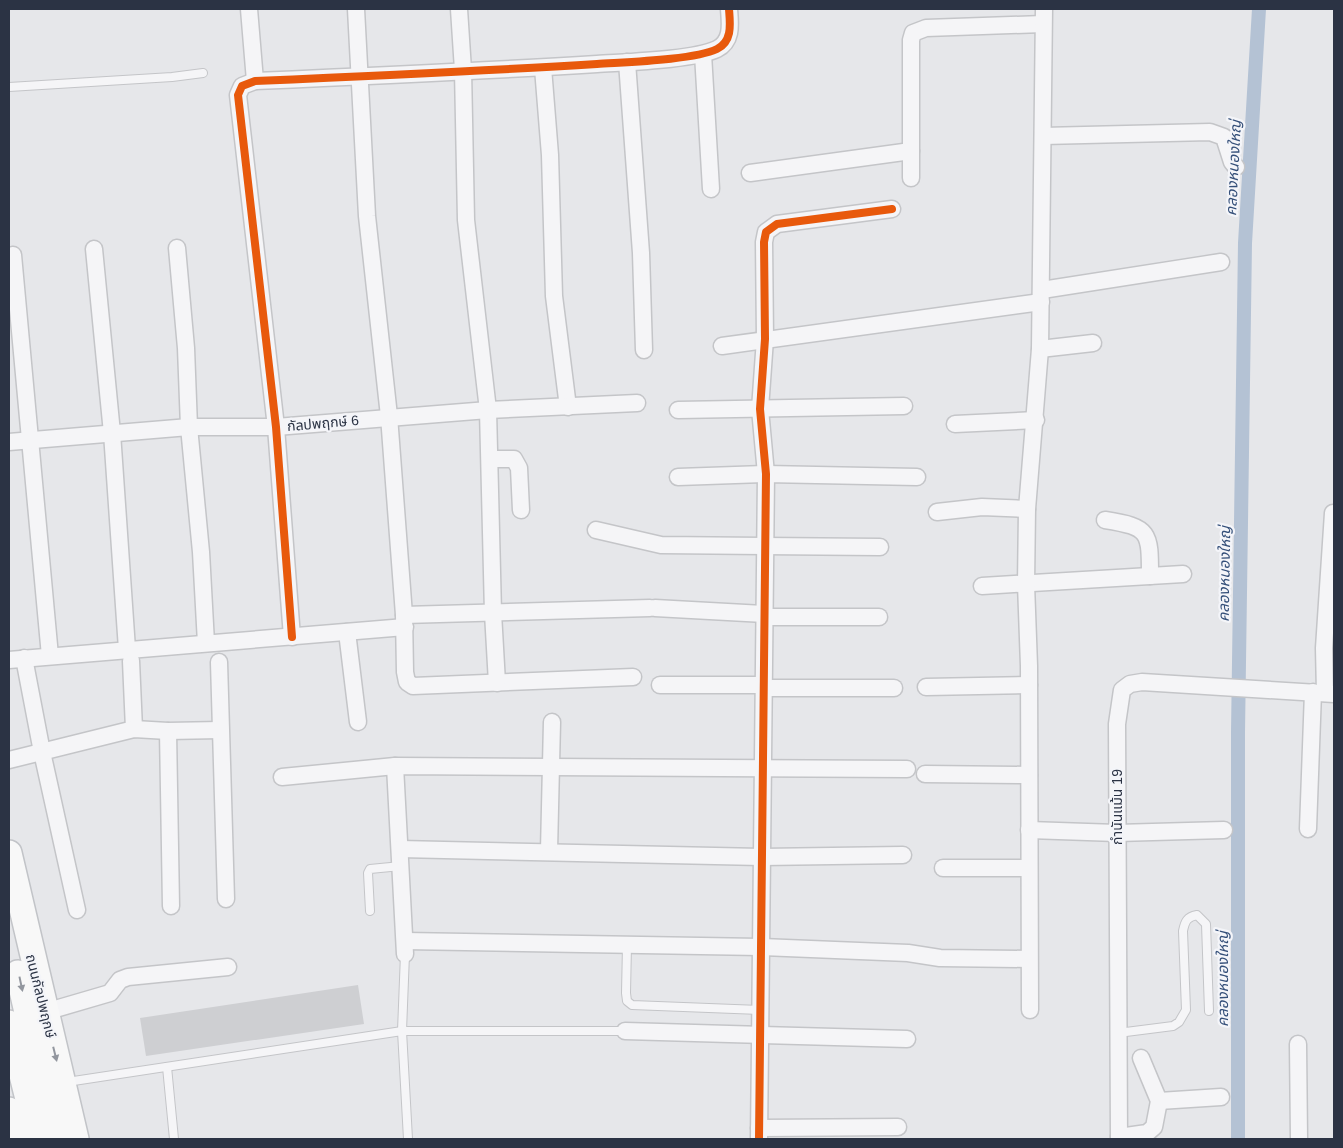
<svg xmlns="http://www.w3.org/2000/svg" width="1343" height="1148" viewBox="0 0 1343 1148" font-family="Arial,'Noto Sans Thai',sans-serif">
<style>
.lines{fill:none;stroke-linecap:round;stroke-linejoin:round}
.canal{stroke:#b4c2d4;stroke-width:14}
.building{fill:#cecfd2}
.service-casing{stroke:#c4c5c8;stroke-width:10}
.minor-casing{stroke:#c4c5c8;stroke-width:19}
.primary-casing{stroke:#c2c4c8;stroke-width:28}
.service{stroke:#f5f5f7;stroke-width:8}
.minor{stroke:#f5f5f7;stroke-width:16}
.primary{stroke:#f8f8f8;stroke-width:25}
.cycleway-casing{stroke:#f4f5f9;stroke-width:11}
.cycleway{stroke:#e8590c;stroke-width:8}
.oneway{fill:#92969e}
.labels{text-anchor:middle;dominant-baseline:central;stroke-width:4.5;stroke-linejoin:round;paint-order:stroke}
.street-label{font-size:14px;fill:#2b3344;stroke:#f4f5f9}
.water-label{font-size:15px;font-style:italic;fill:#344f79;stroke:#f4f5f9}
</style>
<rect width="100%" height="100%" fill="#e6e7ea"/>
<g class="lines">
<path class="canal" d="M1238,1139v-407l7,-489 14,-234"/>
</g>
<path class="building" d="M358,985l6,39 -218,32 -6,-38z"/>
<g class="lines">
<g class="service-casing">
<g id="service">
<path d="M9,87l163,-10 31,-4"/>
<path d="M370,911l-2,-38 2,-4 31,-3"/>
<path d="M627,945l-1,48 1,8 5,4 128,5"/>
<path d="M405,954l-3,77 6,108"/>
<path d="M1118,1033l55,-7 6,-4 7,-12 -3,-79c2,-10 4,-14 14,-16l9,9 3,87"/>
<path d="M167,1067l7,72"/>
<path d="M67,1082l335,-51h223"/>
</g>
</g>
<g class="minor-casing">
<g id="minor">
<path d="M249,9l6,72"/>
<path d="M356,9l11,207 22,200 15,199 1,57 2,10 6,4 220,-9"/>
<path d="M459,9l4,61 3,150 22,190 5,203 4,70"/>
<path d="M703,54l8,135"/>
<path d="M627,62l14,191 3,97"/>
<path d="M543,68l7,87 4,141 14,111"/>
<path d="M1043,136l167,-4 14,5 8,25 4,5"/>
<path d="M750,173l161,-22"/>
<path d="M911,178v-138l2,-7 13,-5 117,-4"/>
<path d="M177,248l9,100 3,79 12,125 5,91"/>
<path d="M94,249l18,184 15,216"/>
<path d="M13,255l37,401"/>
<path d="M1042,290l179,-28"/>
<path d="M722,346l319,-44"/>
<path d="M1040,349l53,-6"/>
<path d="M678,410l226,-4"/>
<path d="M955,424l81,-4"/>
<path d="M9,442l180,-15h87l212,-17 149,-7"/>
<path d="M490,459h24l5,9 2,42"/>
<path d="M678,477l88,-3 151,3"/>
<path d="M937,512l45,-5 45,2"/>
<path d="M1105,520c45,7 45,12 45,56"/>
<path d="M596,530l65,15 219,2"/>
<path d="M982,586l201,-12"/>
<path d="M655,608l110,6"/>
<path d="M404,615l246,-7"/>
<path d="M765,617h114"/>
<path d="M347,632l11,90"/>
<path d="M292,637l-16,-210 -38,-332 4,-9 13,-5c114,-5 228,-10 342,-17 28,-2 97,-4 120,-15 16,-8 13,-26 12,-40"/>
<path d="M24,658l18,94 35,158"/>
<path d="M9,660l396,-33"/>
<path d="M131,661l3,68"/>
<path d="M219,662l7,237"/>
<path d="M660,685h104"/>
<path d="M926,687l103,-2"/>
<path d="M764,688h130"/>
<path d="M1325,693l-1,-45 9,-135"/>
<path d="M168,731l3,175"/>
<path d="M9,760l125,-31 34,2 52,-1"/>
<path d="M395,766l10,188"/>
<path d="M925,774l104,1"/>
<path d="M282,777l113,-11 512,3"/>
<path d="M1308,829l5,-137"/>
<path d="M1029,830l88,3 107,-3"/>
<path d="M400,849l361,8 142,-2"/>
<path d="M549,851l3,-129"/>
<path d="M943,868h86"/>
<path d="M405,941l355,6 148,6 32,5 89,1"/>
<path d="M1030,1010l-1,-344 -3,-82 1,-75 13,-160 4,-340"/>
<path d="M45,1012l65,-19 10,-13 8,-3 100,-10"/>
<path d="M625,1031l282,8"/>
<path d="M1298,1044l1,95"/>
<path d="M1159,1101l62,-4"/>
<path d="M759,1128l139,-1"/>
<path d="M1119,1137l28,-4 7,-6 5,-26 -18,-43"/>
<path d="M759,1139l7,-665 -6,-65 5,-70 -1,-97 2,-10 11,-8 115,-15"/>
<path d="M1119,1139l-2,-415 5,-34 8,-6 12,-2 192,12"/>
</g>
</g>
<g class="primary-casing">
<g id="primary">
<path d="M9,853l67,286"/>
<path d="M18,973l38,166"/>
<path d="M9,1023l29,116"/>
<path d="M9,1110l7,29"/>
</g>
</g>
<use href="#service" class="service"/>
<use href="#minor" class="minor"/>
<use href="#primary" class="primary"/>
<g class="cycleway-casing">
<g id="cycleway">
<path d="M292,637l-16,-210 -38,-332 4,-9 13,-5c114,-5 228,-10 342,-17 28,-2 97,-4 120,-15 16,-8 13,-26 12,-40"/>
<path d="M759,1139l7,-665 -6,-65 5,-70 -1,-97 2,-10 11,-8 115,-15"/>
</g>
</g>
<use href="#cycleway" class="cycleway"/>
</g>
<defs><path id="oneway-solid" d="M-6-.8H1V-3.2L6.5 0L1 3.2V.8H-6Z" transform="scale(1.25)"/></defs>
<g class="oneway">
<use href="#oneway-solid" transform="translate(21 984) rotate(78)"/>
<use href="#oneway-solid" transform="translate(55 1054) rotate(76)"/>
</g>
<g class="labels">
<g class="street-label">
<text transform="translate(323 423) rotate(-5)">กัลปพฤกษ์ 6</text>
<text transform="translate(1117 807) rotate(-90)">กำนันแม้น 19</text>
<text transform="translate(41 996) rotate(76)">ถนนกัลปพฤกษ์</text>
</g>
<g class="water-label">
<text transform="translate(1233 168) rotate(-87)">คลองหนองใหญ่</text>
<text transform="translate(1224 574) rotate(-89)">คลองหนองใหญ่</text>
<text transform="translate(1222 979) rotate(-90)">คลองหนองใหญ่</text>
</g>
</g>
<rect width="1343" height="1148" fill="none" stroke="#2b3344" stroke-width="20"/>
</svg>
